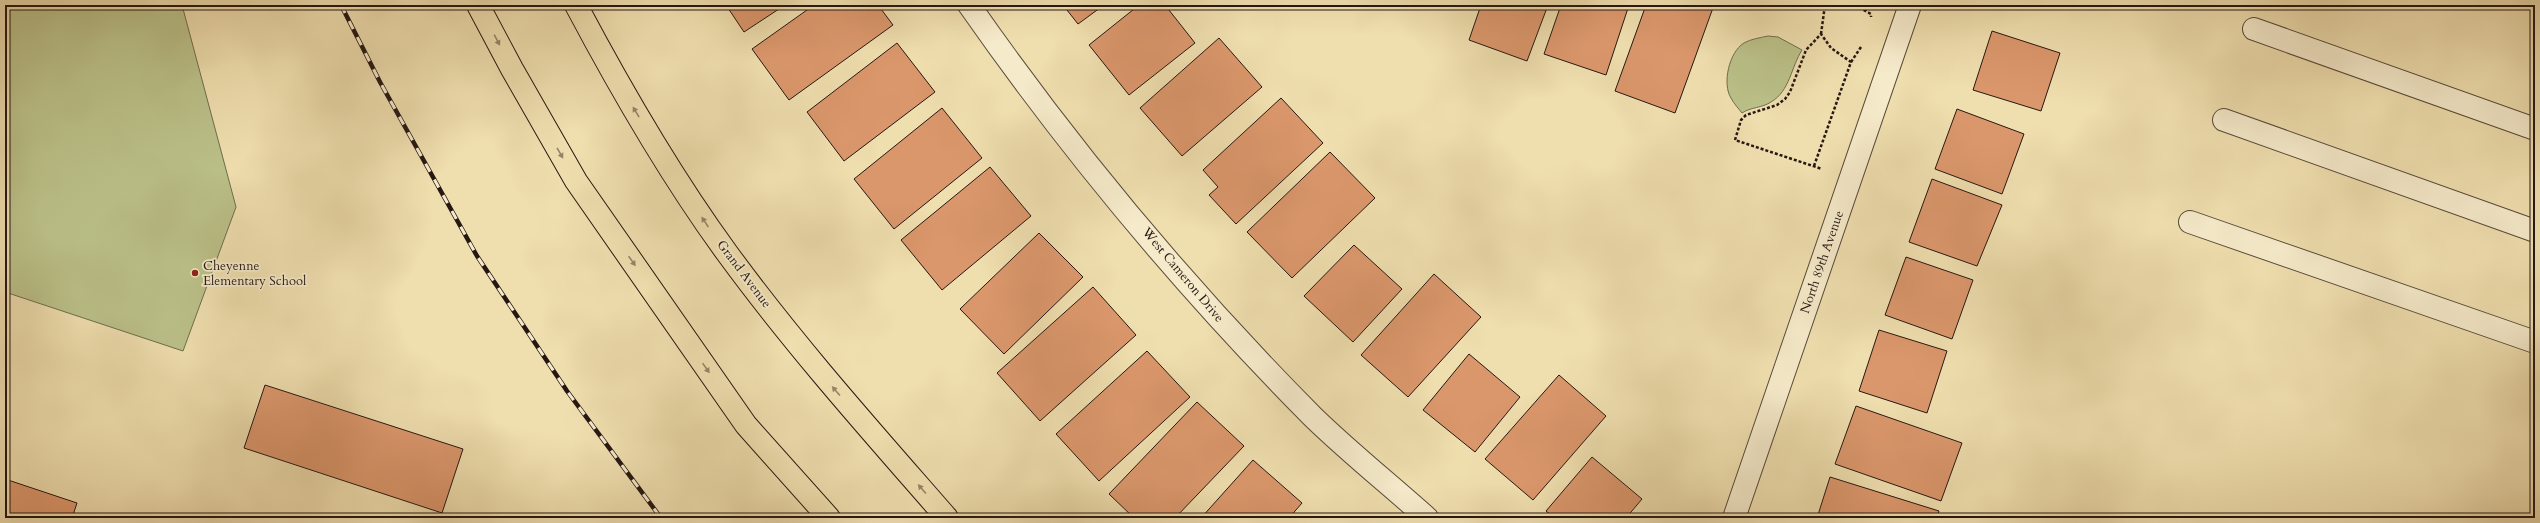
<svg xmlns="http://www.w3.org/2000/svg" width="2540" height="523" viewBox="0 0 2540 523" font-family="Cardo,serif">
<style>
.green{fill:#bbc189;stroke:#706c4e}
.building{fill:#db976c;stroke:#261712}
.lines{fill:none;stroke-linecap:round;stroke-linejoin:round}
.minor-casing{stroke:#584939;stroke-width:24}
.highway-casing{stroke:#261712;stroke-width:24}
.path{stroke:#261712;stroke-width:2.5;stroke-dasharray:3 2;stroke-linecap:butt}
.minor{stroke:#f5eaca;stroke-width:22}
.highway{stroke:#efdeae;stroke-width:22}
.rail-casing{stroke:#261712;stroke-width:4.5}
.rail{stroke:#f5eaca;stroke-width:3;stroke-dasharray:9;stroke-linecap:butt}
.oneway{fill:#958468}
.poi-dot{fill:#8f2418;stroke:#f5eaca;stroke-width:1.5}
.labels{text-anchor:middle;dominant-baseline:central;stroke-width:3.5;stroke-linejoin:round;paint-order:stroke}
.street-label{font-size:13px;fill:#261712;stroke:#f5eaca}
.poi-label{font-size:13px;fill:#261712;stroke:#f5eaca;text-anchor:start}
</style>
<rect width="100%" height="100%" fill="#efdeae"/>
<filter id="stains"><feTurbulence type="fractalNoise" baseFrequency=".005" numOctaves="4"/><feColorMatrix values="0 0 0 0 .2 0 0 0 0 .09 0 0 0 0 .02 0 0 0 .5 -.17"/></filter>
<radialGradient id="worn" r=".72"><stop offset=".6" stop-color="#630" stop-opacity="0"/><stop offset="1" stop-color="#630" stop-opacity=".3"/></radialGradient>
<g class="green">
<path d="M5,5h177l54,202 -53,144 -178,-59z"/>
<path d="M1768,36l10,1 24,13c-11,17 -12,41 -31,52 -9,6 -20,5 -29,11 -3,-4 -8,-9 -11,-15 -9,-14 -2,-46 13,-55 7,-4 15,-5 24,-7z"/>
</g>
<g class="building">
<path d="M726,5h59l-41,27z"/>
<path d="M814,5h64l15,20 -104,75 -37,-51z"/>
<path d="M1063,5h41l-26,19z"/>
<path d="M1139,5h26l30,38 -66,52 -40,-50z"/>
<path d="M1481,5h67l-21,56 -58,-21z"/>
<path d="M1561,5h68l-23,70 -62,-21z"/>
<path d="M1646,5h68l-39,108 -60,-22z"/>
<path d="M1992,31l68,22 -19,58 -68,-21z"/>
<path d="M1219,38l43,49 -80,69 -42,-48z"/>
<path d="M897,43l38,49 -91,69 -37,-49z"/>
<path d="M1281,98l42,45 -87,81 -27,-29 9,-8 -15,-17z"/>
<path d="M942,108l40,50 -88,71 -40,-50z"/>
<path d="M1957,109l67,25 -22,60 -67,-25z"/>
<path d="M1330,152l45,46 -83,80 -45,-46z"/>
<path d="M990,167l41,49 -89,74 -41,-50z"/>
<path d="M1932,179l70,26 -25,61 -68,-24z"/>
<path d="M1039,233l44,44 -79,77 -44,-45z"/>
<path d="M1354,245l48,44 -49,53 -49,-46z"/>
<path d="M1906,257l67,23 -21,59 -67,-24z"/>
<path d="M1434,274l47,43 -73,80 -47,-42z"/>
<path d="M1093,287l43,48 -96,86 -43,-48z"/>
<path d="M1879,330l68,21 -20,62 -68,-22z"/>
<path d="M1147,351l43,46 -91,84 -43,-47z"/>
<path d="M1469,354l51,43 -45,55 -52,-42z"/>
<path d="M1559,375l47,41 -73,84 -48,-41z"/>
<path d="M265,385l198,64 -21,64 -198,-65z"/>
<path d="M1197,402l47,44 -69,72h-41l-25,-24z"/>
<path d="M1856,406l106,37 -21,58 -106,-37z"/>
<path d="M1592,457l50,42 -16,19h-72l-8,-7z"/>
<path d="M1253,460l49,43 -13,15h-88z"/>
<path d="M1830,477l109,34 -2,7h-120z"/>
<path d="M5,479l72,24 -5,15h-67z"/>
</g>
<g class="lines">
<g class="minor-casing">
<g id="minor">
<path d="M969,5c102,146 218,285 344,412 36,35 76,67 114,101"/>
<path d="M2254,29l281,100"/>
<path d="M2224,120l311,111"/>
<path d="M2190,222l345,120"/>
<path d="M1734,518l176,-513"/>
</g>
</g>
<g class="highway-casing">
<g id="highway">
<path d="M478,5l34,64 64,112 170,244 83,93"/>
<path d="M576,5c45,85 94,170 151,248 68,93 145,179 220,265"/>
</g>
</g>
<g class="path">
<path d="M1855,5l16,9v3"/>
<path d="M1821,34l4,-29"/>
<path d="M1851,62l10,-15"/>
<path d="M1814,166l37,-104 -20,-14 -10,-14 -15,16 -16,42 -5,7 -8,6 -31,10 -5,5 -6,20 87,29"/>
</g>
<use href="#minor" class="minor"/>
<use href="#highway" class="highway"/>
<g class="rail-casing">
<path id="rail" d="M341,5l39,77 97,174 90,135 94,127"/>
</g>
<use href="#rail" class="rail"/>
</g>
<defs><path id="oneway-solid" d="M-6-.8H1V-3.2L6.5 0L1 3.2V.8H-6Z"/></defs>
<g class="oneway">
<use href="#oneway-solid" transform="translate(497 40) rotate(62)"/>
<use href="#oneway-solid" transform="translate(636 112) rotate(-121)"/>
<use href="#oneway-solid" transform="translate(560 153) rotate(60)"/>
<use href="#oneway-solid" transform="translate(705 222) rotate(-124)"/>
<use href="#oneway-solid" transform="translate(632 261) rotate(55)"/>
<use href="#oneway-solid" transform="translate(706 368) rotate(55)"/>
<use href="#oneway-solid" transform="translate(836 391) rotate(-131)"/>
<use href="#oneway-solid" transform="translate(922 489) rotate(-131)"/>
</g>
<circle class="poi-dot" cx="195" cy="273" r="4"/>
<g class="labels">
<g class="street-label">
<text transform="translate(1822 262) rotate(-71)">North 89th Avenue</text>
<text transform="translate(744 274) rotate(53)">Grand Avenue</text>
<text transform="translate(1183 275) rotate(50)">West Cameron Drive</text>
</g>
<g class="poi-label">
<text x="203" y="266">Cheyenne<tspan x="203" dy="15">Elementary School</tspan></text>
</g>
</g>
<rect width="2540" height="523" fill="none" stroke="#efdeae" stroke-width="20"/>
<rect x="6" y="6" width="2528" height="511" fill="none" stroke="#261712" stroke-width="2"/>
<rect x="10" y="10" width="2520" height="503" fill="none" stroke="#261712"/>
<rect width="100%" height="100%" filter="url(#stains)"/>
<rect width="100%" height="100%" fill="url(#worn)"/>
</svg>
